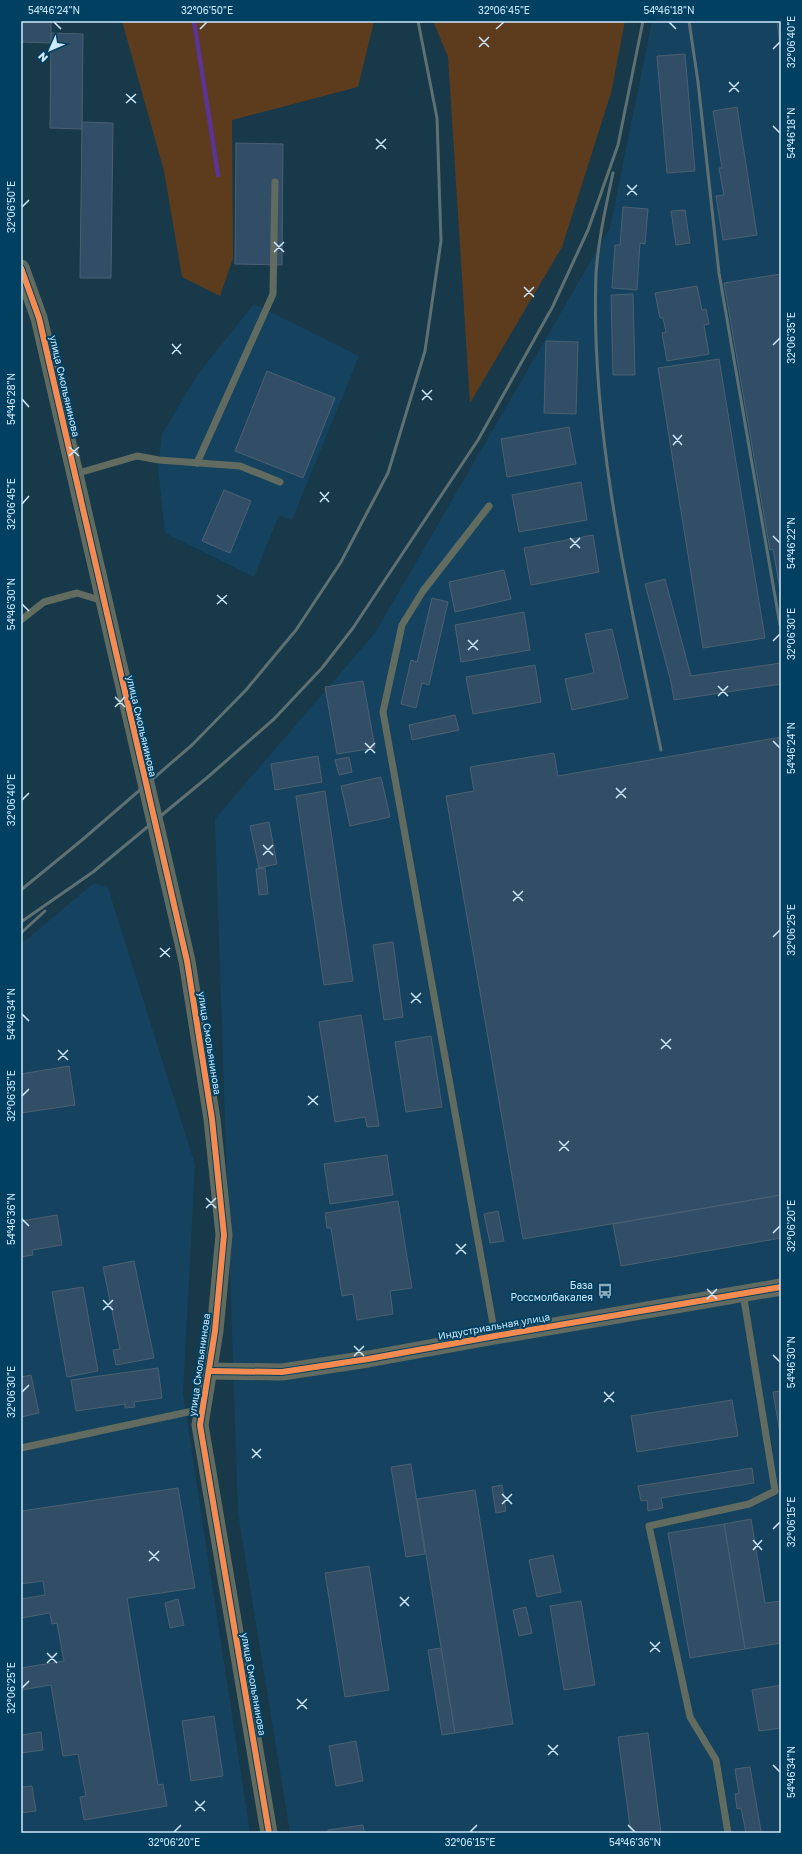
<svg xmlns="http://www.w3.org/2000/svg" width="802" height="1854" viewBox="0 0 802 1854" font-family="'Golos Text',sans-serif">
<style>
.built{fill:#15435f}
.green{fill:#5d3c1d}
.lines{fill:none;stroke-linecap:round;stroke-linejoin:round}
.stream{stroke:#5b3496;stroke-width:4.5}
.building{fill:#324e67;stroke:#4b6070}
.service{stroke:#626b60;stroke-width:7}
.tertiary{stroke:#626b60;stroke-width:17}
.rail{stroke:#5e7072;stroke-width:3}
.cycleway-casing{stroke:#014060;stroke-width:8}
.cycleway{stroke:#f68b52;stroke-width:6}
.ticks{fill:none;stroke:#cee9fd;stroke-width:1.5}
.labels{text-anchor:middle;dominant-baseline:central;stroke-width:4;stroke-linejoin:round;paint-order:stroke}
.street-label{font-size:10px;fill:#cee9fd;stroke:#014060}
.poi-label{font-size:10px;fill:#cee9fd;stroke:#014060;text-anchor:end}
.neatline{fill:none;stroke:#cee9fd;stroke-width:1.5}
.ticks-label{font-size:10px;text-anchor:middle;fill:#cee9fd}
</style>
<rect width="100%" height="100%" fill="#17394a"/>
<g class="built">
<path d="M652,21h129v1812h-491l-52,-320 -23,-694 160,-186 235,-405z"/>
<path d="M254,304l105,52 -67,164 -13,-5 -25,62 -89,-44 -7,-65 4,-34 36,-60z"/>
<path d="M94,883l14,5 87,277 -12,229 67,439h-229v-889z"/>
</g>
<g class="green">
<path d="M122,21h252l-16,66 -126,33 1,138 -13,38 -38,-19 -18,-106z"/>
<path d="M433,21h192l-14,72 -49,154 -92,156 -22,-346z"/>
</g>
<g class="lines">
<path class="stream" d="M194,21l24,154"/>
</g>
<g class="building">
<path d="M21,21h30v22l-30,-1z"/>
<path d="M777,21h4v34z"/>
<path d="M51,33l32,1 -1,95 -32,-1z"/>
<path d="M685,54l10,117 -28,2 -10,-117z"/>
<path d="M737,107l20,128 -34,5 -7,-44 8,-1 -5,-27h3l-9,-57z"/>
<path d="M82,122l31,1 -2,155h-31z"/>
<path d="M236,143l47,1 -1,121 -47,-1z"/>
<path d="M623,207l25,2 -3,35 -5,-1 -3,47 -25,-2 3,-43h5z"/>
<path d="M685,210l5,33 -14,2 -5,-34z"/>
<path d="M781,274v321l-8,-46 -3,1 -46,-267z"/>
<path d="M697,286l5,24 4,-1 3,15 -5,1 5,29 -42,7 -5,-28 4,-1 -3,-14h-3l-5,-25z"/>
<path d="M633,294l2,81h-22l-2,-80z"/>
<path d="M546,341l32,1 -2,72 -32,-1z"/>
<path d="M719,359l46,279 -62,10 -45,-280z"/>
<path d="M267,371l68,27 -32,80 -68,-27z"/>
<path d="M569,427l7,37 -69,13 -6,-38z"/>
<path d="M581,482l6,38 -68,12 -7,-37z"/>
<path d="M224,490l27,11 -21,52 -28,-12z"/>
<path d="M593,535l6,37 -68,13 -7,-37z"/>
<path d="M504,570l7,29 -56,13 -6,-30z"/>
<path d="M665,579l26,97 90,-13v21l-107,16 -3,-18 -26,-98z"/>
<path d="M432,598l16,4 -19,83 -7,-2 -6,25 -15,-4 10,-44 6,2z"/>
<path d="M524,612l6,38 -69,12 -6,-37z"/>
<path d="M612,629l16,69 -56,12 -7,-31 29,-6 -9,-39z"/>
<path d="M535,665l6,37 -68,12 -7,-37z"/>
<path d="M363,681l12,67 -38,6 -12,-67z"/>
<path d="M455,715l4,15 -47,10 -3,-15z"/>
<path d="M781,737v458l-258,44 -77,-443 28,-5 -4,-24 84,-14 4,23z"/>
<path d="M318,756l4,26 -47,8 -4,-26z"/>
<path d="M349,757l3,15 -13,3 -4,-15z"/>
<path d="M381,777l9,40 -40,9 -9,-40z"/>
<path d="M325,791l28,190 -29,4 -28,-189z"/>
<path d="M269,822l8,42 -18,4 -9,-42z"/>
<path d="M265,868l3,26 -9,1 -3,-26z"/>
<path d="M393,942l10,75 -19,3 -11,-75z"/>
<path d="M361,1015l18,111 -12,1 -2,-10 -30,5 -16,-100z"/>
<path d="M431,1036l11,71 -36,5 -11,-70z"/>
<path d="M69,1066l6,39 -54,8v-39z"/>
<path d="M387,1155l6,40 -63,9 -6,-40z"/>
<path d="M781,1195v43l-160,28 -8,-42z"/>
<path d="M398,1201l14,87 -22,3 3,23 -36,6 -4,-26 -11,2 -11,-68h-4l-2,-15z"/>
<path d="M498,1211l6,30 -14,2 -6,-29z"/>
<path d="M57,1215l5,30 -30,5 1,5 -12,2v-36z"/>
<path d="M134,1261l20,97 -38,7 -3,-15 7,-1 -17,-82z"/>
<path d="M83,1287l15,84 -31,6 -15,-85z"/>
<path d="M158,1368l4,30 -28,4 1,5 -10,1v-4l-49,7 -5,-31z"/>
<path d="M31,1375l8,38 -18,4v-40z"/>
<path d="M781,1391v48l-8,-47z"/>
<path d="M732,1400l6,36 -101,16 -6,-36z"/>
<path d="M411,1464l14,90 -19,3 -15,-90z"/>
<path d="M752,1468l2,15 -93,15 2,10 -15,3 -1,-11 -6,1 -3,-15z"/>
<path d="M502,1485l4,26 -10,2 -4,-26z"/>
<path d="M178,1488l17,100 -68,10 31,187 5,-1 4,22 -83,14 -4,-23 6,-1 -8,-42 -15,2 -12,-71 -30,5v-22l43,-7 -7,-38 -5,1 -2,-11 -29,5v-19l24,-4 -2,-14 -22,3v-73z"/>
<path d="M475,1490l38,234 -58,9 -38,-234z"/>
<path d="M751,1519l14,84 16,-2v42l-36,6 -21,-125z"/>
<path d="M724,1524l21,125 -55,9 -22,-125z"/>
<path d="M553,1555l8,37 -24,5 -8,-37z"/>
<path d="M369,1566l20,124 -44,7 -20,-124z"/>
<path d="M178,1599l6,26 -14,3 -5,-25z"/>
<path d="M581,1601l14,84 -31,5 -14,-84z"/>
<path d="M526,1607l6,26 -13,3 -6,-26z"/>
<path d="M441,1648l14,85 -13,2 -14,-85z"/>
<path d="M781,1685v43l-22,3 -7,-41z"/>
<path d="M214,1716l9,60 -32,5 -9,-60z"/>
<path d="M41,1732l2,18 -22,3v-18z"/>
<path d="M648,1733l13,100h-30l-13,-96z"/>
<path d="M356,1741l7,40 -27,5 -7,-40z"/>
<path d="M750,1767l11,64 -15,2 -5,-25 -4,1 -2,-15 4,-1 -4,-24z"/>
<path d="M32,1786l4,25 -15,2v-26z"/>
<path d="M363,1825l1,8h-36v-3z"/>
</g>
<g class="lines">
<g class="service">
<path d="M197,463l76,-169 2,-112"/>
<path d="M75,474l62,-18 22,4 81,6 40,16"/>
<path d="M489,506l-66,85 -21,34 -19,87 112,623"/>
<path d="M21,620l23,-18 33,-9 26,8"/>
<path d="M21,1448l181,-39"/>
<path d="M728,1833l-12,-73 -26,-43 -41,-191 100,-22 26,-13 -32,-198"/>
</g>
<g class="tertiary">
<path d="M21,268l18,50 148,643 25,158 12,116 -9,96 -15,94 69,408"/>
<path d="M209,1371l73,1 86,-13 127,-23 286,-49"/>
</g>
<g class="rail">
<path d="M689,21l9,61 21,191 61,352"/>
<path d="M613,173c-7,33 -15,68 -17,101 -6,157 33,322 65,476"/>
<path d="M21,890l61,-50 110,-95 54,-55 50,-60 45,-68 47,-89 37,-122 16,-110 -4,-123 -19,-97"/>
<path d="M21,922l72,-50 116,-96 65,-57 48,-51 31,-40 125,-188 75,-134 35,-76 30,-85 25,-124"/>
<path d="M21,933l24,-22"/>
</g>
<g class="cycleway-casing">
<g id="cycleway">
<path d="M21,268l18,50 148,643 25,158 12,116 -9,96 -15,94 69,408"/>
<path d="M209,1371l73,1 86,-13 127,-23 286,-49"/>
</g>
</g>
<use href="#cycleway" class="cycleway"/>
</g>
<path class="ticks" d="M54,22l7,7M669,22l7,7M200,29l7,-7M496,29l8,-7M479,37l10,10M479,47l10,-10M773,49l7,-7M729,82l10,10M729,92l10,-10M126,94l10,9M126,103l10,-9M773,126l7,7M376,139l10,10M376,149l10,-10M627,185l10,10M627,195l10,-10M22,207l7,-7M274,242l10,10M274,252l10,-10M524,287l10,10M524,297l10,-10M172,344l9,10M773,345l7,-7M172,354l9,-10M422,390l10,10M22,399l7,8M422,400l10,-10M673,435l9,10M673,445l9,-10M69,447l10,9M69,456l10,-9M320,492l9,10M320,502l9,-10M22,504l7,-8M773,536l7,7M570,538l10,10M570,548l10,-10M217,595l10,9M22,604l7,7M217,604l10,-9M468,640l10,10M773,641l7,-7M468,650l10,-10M718,686l10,10M718,696l10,-10M115,697l10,10M115,707l10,-10M773,741l7,7M365,743l10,10M365,753l10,-10M616,788l10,10M616,798l10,-10M22,800l7,-7M263,845l10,10M263,855l10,-10M513,891l10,10M513,901l10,-10M773,937l7,-7M160,948l10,9M160,957l10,-9M411,993l10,10M411,1003l10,-10M22,1014l7,7M661,1039l10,10M661,1049l10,-10M58,1050l10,10M58,1060l10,-10M22,1096l7,-7M308,1096l10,9M308,1105l10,-9M559,1141l10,10M559,1151l10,-10M206,1198l10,10M206,1208l10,-10M22,1219l7,7M773,1233l7,-7M456,1244l10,10M456,1254l10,-10M707,1289l10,10M707,1299l10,-10M103,1300l10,10M103,1310l10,-10M354,1346l10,10M773,1355l7,7M354,1356l10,-10M22,1392l7,-7M604,1392l10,10M604,1402l10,-10M252,1449l9,9M252,1458l9,-9M502,1494l10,10M502,1504l10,-10M773,1529l7,-7M753,1540l9,10M753,1550l9,-10M149,1551l10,10M149,1561l10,-10M400,1597l9,9M400,1606l9,-9M650,1642l10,10M650,1652l10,-10M47,1653l10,10M47,1663l10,-10M22,1688l7,-7M297,1699l10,10M297,1709l10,-10M548,1745l10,10M548,1755l10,-10M773,1765l7,7M195,1801l10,10M195,1811l10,-10M628,1825l7,7M174,1832l7,-7M470,1832l7,-7"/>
<defs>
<g id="bus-bare" transform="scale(1.2)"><path d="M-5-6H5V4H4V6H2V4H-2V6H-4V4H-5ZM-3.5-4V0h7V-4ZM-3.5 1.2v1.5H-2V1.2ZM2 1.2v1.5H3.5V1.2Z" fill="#8eabbe" stroke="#014060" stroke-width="2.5" paint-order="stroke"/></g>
</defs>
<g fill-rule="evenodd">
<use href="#bus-bare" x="605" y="1291"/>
</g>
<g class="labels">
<g class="street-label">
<text transform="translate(65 386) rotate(77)">улица Смольянинова</text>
<text transform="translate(142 726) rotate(77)">улица Смольянинова</text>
<text transform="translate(210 1043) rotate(81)">улица Смольянинова</text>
<text transform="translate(494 1326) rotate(-10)">Индустриальная улица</text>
<text transform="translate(199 1365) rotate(-82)">улица Смольянинова</text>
<text transform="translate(254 1684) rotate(80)">улица Смольянинова</text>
</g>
<g class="poi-label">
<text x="593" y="1285">База<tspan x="593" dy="12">Россмолбакалея</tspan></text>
</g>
</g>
<rect width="802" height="1854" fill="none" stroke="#014060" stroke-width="44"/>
<g transform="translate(50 50) rotate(225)" stroke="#014060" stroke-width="3" paint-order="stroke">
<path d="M0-3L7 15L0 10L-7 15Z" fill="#cee9fd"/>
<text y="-6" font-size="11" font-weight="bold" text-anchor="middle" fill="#cee9fd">N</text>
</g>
<rect x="22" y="22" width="758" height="1810" class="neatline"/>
<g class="ticks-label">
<text x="54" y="14">54°46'24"N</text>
<text x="207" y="14">32°06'50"E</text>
<text x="504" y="14">32°06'45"E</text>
<text x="669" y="14">54°46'18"N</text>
<text transform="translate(791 42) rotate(-90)" y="4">32°06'40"E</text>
<text transform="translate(791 133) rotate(-90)" y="4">54°46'18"N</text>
<text transform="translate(11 207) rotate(-90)" y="4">32°06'50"E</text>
<text transform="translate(791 338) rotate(-90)" y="4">32°06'35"E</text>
<text transform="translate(11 399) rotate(-90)" y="4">54°46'28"N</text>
<text transform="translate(11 504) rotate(-90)" y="4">32°06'45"E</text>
<text transform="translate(791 543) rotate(-90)" y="4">54°46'22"N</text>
<text transform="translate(11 604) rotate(-90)" y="4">54°46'30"N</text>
<text transform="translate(791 634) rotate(-90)" y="4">32°06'30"E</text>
<text transform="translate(791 748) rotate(-90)" y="4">54°46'24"N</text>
<text transform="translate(11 800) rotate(-90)" y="4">32°06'40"E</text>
<text transform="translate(791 930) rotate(-90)" y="4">32°06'25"E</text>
<text transform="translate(11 1014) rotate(-90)" y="4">54°46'34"N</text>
<text transform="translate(11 1096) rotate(-90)" y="4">32°06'35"E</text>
<text transform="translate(11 1219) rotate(-90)" y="4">54°46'36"N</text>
<text transform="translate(791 1226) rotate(-90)" y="4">32°06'20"E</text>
<text transform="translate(791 1362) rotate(-90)" y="4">54°46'30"N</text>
<text transform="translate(11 1392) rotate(-90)" y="4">32°06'30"E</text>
<text transform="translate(791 1522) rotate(-90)" y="4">32°06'15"E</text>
<text transform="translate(11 1688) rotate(-90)" y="4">32°06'25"E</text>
<text transform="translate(791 1772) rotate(-90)" y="4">54°46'34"N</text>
<text x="174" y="1846">32°06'20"E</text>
<text x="470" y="1846">32°06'15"E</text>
<text x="635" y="1846">54°46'36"N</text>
</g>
</svg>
